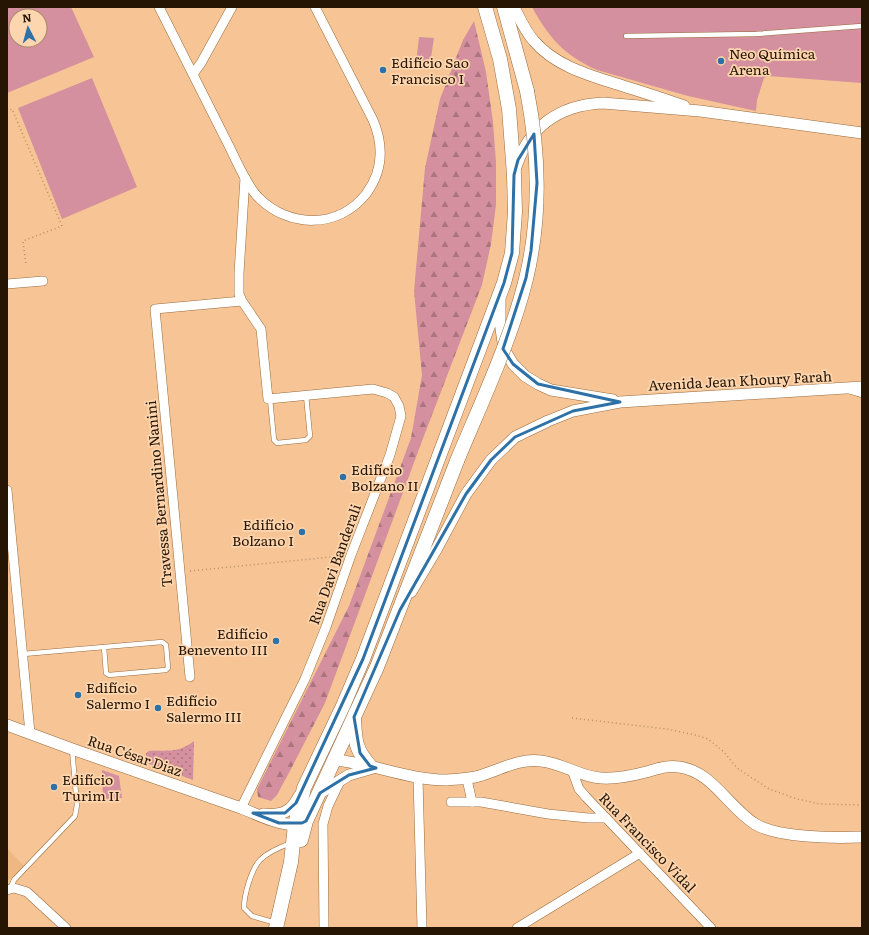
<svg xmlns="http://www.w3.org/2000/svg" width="869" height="935" viewBox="0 0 869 935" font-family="Literata,serif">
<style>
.built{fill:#efb882}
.grass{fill:url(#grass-dots)}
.forest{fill:url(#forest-firs)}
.pitch{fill:#d4909e;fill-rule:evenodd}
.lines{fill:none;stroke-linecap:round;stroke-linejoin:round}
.service-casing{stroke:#986b3d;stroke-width:5.5}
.minor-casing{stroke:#986b3d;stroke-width:10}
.tertiary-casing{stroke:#986b3d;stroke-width:12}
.primary-casing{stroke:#986b3d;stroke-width:15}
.path{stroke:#b58d67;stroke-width:1.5;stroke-dasharray:1 3;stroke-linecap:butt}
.service{stroke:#fff;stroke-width:4.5}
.minor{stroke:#fff;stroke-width:9}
.tertiary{stroke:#fff;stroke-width:11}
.primary{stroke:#fff;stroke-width:14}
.primary-bridge-casing{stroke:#986b3d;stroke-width:15;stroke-linecap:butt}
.primary-bridge{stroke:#fff;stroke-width:14}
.marked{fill:none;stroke:#2d71a6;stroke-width:3;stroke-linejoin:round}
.poi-dot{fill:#2d71a6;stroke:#fdd5ae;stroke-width:1.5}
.labels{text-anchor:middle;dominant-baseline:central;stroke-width:3.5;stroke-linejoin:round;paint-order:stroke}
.poi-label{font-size:14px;fill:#261503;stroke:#fdd5ae;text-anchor:start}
.street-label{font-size:14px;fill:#261503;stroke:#fdd5ae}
</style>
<defs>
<pattern id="grass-dots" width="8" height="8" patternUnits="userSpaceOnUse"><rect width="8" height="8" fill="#d4909e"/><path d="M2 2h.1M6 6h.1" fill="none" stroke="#ac747f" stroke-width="1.8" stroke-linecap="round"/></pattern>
<pattern id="forest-firs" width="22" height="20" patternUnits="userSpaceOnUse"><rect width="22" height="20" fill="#d4909e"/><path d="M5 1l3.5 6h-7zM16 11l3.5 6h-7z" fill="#ac747f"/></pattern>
</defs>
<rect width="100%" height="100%" fill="#f7c595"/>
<path class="built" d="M7,848l17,18 -15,14h-2z"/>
<path class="grass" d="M194,741l-1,39 -46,-17 -1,-10 3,-2c19,-1 30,2 45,-10z"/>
<path class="forest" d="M474,21l12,51 7,50 3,40v43l-5,39 -9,41 -60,156 -97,262 -34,66 -14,26 -6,6 -13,-4 -1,-8 92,-183 62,-168 11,-63 -8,-84 11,-123 15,-69 23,-59z"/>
<g class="pitch">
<path d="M7,7h64l23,50 -87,36zM16,16h24v24h-24z"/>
<path d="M532,7h330v76l-94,-7 -4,2 -7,22 -1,11 -68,-15 -91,-26c-33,-15 -48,-32 -65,-63z"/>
<path d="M419,37l15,1 -4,26 -14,-1z"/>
<path d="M92,78l45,109 -75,32 -44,-111z"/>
<path d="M102,770l17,6 3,22 -19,1z"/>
</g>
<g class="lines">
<g class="service-casing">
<g id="service">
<path d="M626,36l130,-2 106,-8"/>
<path d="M849,391l13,4"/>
<path d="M270,399l4,41 3,3 29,-3 4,-4 -4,-41"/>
<path d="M23,654l139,-12 4,3 2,23 -2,2 -57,5 -3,-2 -2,-26"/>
<path d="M10,889l4,-9 61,-64 2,-11 -5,-56"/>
<path d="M276,923l-24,-7 -8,-8c0,-13 7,-38 16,-48 8,-8 20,-13 31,-17"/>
</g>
</g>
<g class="minor-casing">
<g id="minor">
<path d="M159,7c22,44 45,89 67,133 8,15 21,47 33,58 30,30 79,31 107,-4 17,-23 18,-48 7,-74l-58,-113"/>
<path d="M193,74l8,-11 31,-56"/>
<path d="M7,284l36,-3"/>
<path d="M7,490l23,243"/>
<path d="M190,677l-35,-368 87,-8"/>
<path d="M572,770l7,19 7,8 125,131"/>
<path d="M418,778l4,150"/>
<path d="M467,779l5,23"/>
<path d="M451,802h30l67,12 40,4h18"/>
<path d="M241,808l64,-129 21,-52 25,-72 39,-100 11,-39 -2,-10 -5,-9 -7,-4 -14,-4 -105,10 -7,-70 -19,-28 -3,-7v-21l6,-95"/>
<path d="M7,890l7,-2 13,4 39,36"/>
<path d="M324,928l-1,-104 5,-18 13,-27"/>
<path d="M517,928l123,-75"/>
</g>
</g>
<g class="tertiary-casing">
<g id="tertiary">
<path d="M514,7c6,12 11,24 20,34 22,26 58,35 89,45 20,6 41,13 61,20"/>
<path d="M515,170c13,-43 44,-65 88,-67l97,8 162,22"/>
<path d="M500,300v22l4,27 9,15 12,12 13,8 13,6 62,10"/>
<path d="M411,592l25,-42 30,-56 25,-34 24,-23 33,-16 25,-10 47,-9 242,-15"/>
<path d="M7,725l65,24 169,59c18,7 34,16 54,17"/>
<path d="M334,760c38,3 74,20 113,20 11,-1 22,-1 32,-4 21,-6 40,-18 62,-15 21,2 39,16 60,17 16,1 30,-2 45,-6 11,-3 21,-7 33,-5 33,4 49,40 76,57 23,14 80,14 107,13"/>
<path d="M320,793l29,-18 24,-7"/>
<path d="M263,814c19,2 28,-2 36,-18"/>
</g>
</g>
<g class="primary-casing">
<g id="primary">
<path d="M504,7l23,84"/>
<path d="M354,719c1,21 1,30 16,47"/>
<path d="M301,840l5,-19 71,-154 80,-206"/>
<path d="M276,928l15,-66 4,-37 9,-37 39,-82 20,-47 141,-376 8,-30 3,-41 -1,-37 -5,-66 -9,-50 -15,-52"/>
</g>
</g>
<g class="path">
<path d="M7,112l5,-3 50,117 -39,15 3,24"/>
<path d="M153,460l8,-1"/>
<path d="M155,490l8,-1"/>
<path d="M190,571l151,-15"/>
<path d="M572,718l95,11 28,6 13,4 16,13 13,16 32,21 28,10 23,5 42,1"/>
</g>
<use href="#service" class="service"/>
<use href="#minor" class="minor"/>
<use href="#tertiary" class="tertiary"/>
<use href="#primary" class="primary"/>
<g class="primary-bridge-casing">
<path id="primary-bridge" d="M457,461c24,-58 54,-121 69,-182 15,-62 13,-127 1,-188"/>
</g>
<use href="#primary-bridge" class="primary-bridge"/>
</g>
<path class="marked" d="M534,134l3,49 -6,68 -5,27 -23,71 10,15 25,20 82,18 -47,9 -58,26 -24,23 -25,34 -66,116 -46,107 6,36 10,13 6,2 -27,7 -29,18 -14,28 -4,2h-23l-26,-10h32l11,-10 67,-144 141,-376 8,-30 2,-78 4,-15z"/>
<g class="poi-dot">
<circle cx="721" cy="61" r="4"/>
<circle cx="383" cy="70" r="4"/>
<circle cx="343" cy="477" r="4"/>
<circle cx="302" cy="532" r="4"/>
<circle cx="276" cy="641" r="4"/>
<circle cx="78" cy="695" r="4"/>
<circle cx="158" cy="708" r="4"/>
<circle cx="54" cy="787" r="4"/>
</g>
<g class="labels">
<g class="poi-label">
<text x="729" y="53">Neo Química<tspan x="729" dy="16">Arena</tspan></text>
<text x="391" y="62">Edifício Sao<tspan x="391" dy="16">Francisco I</tspan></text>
<text x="351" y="469">Edifício<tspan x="351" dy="16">Bolzano II</tspan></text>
<text x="294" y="524" text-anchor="end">Edifício<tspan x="294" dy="16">Bolzano I</tspan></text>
<text x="268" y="633" text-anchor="end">Edifício<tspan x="268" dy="16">Benevento III</tspan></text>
<text x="86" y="687">Edifício<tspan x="86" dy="16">Salermo I</tspan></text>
<text x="166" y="700">Edifício<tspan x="166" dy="16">Salermo III</tspan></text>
<text x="62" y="779">Edifício<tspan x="62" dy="16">Turim II</tspan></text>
</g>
<g class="street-label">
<text transform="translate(740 380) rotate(-3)">Avenida Jean Khoury Farah</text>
<text transform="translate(158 494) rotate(-95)">Travessa Bernardino Nanini</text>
<text transform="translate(334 564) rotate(-70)">Rua Davi Banderali</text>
<text transform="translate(135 755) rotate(19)">Rua César Diaz</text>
<text transform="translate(648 842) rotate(46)">Rua Francisco Vidal</text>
</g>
</g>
<rect width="869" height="935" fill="none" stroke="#261503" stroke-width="16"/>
<g transform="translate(28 28) rotate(354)"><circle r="19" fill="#fdd5ae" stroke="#a7886a"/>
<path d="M0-3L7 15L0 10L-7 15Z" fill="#2d71a6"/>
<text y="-6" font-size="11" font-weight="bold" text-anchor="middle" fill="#261503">N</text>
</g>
</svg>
